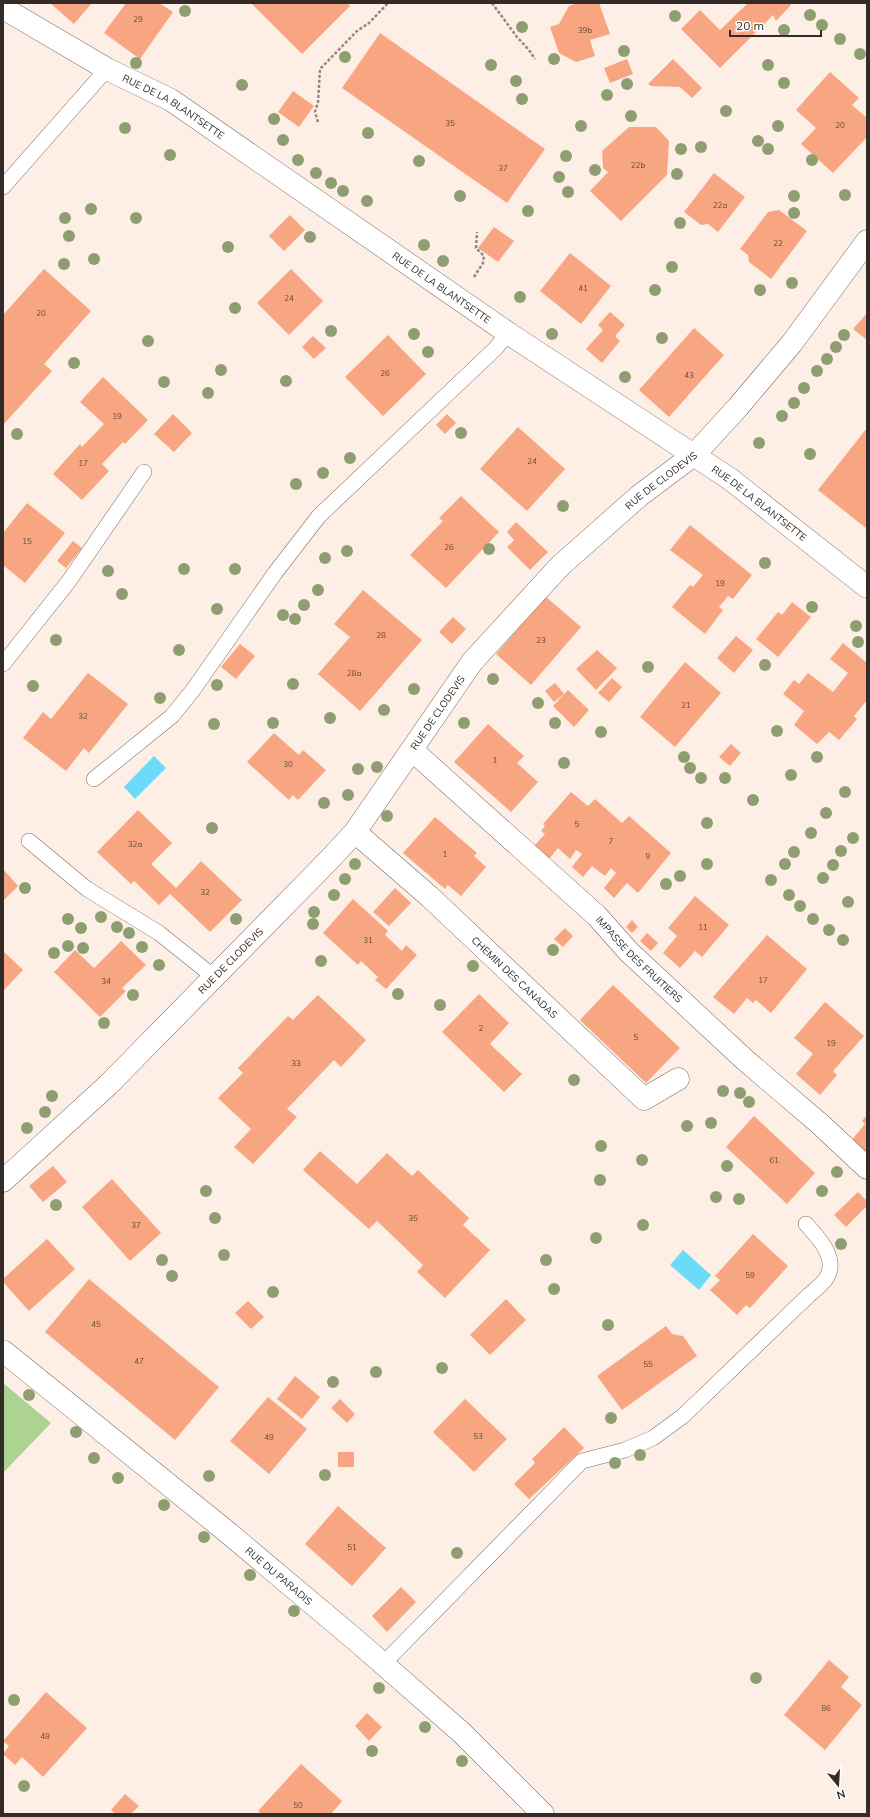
<svg xmlns="http://www.w3.org/2000/svg" width="870" height="1817" viewBox="0 0 870 1817" font-family="Mulish,sans-serif">
<style>
.green{fill:#acd392}
.water{fill:#6cdbfa}
.building{fill:#f8a681}
.lines{fill:none;stroke-linecap:round;stroke-linejoin:round}
.lane-casing{stroke:#7c6d63;stroke-width:16}
.street-casing{stroke:#7c6d63;stroke-width:23}
.path{stroke:#928781;stroke-width:2.5;stroke-dasharray:3 2;stroke-linecap:butt}
.lane{stroke:#fff;stroke-width:15}
.street{stroke:#fff;stroke-width:22}
.tree{fill:#8f9e70}
.labels{text-anchor:middle;dominant-baseline:central;stroke-width:3;stroke-linejoin:round;paint-order:stroke}
.number-label{font-size:8px;fill:#644a3e}
.street-label{font-size:10px;fill:#322b27;stroke:#fff}
</style>
<rect width="100%" height="100%" fill="#fdefe6"/>
<path class="green" d="M3,1383l48,40 -48,50z"/>
<g class="water">
<path d="M154,756l12,12 -31,31 -11,-12z"/>
<path d="M683,1250l28,25 -12,15 -29,-25z"/>
</g>
<g class="building">
<path d="M50,3h42l-18,21z"/>
<path d="M126,3h33l14,9 -33,47 -36,-26z"/>
<path d="M251,3h96l3,3 -48,48z"/>
<path d="M578,3h21l11,31 -20,6 5,16 -19,6 -17,-9 -9,-26 9,-3 10,-18z"/>
<path d="M748,3h41l2,2 -15,16 -3,-6 -53,53 -39,-39 19,-19 20,20z"/>
<path d="M380,33l165,116 -38,54 -165,-115z"/>
<path d="M627,59l6,15 -23,9 -6,-15z"/>
<path d="M673,59l29,29 -10,10 -12,-11 -29,-1 -3,-2z"/>
<path d="M830,72l29,26 -7,7 15,13v19l-34,36 -32,-29 15,-16 -20,-18z"/>
<path d="M293,91l21,15 -15,21 -21,-15z"/>
<path d="M629,127h27l13,14 -2,34 -46,46 -31,-30 18,-19 -5,-4 -1,-17z"/>
<path d="M714,173l31,24 -27,35 -10,-8 -7,1 -17,-13z"/>
<path d="M779,210l28,21 -36,48 -22,-17 -1,-7 -8,-6 28,-37z"/>
<path d="M290,215l15,15 -21,21 -15,-15z"/>
<path d="M494,227l20,14 -16,21 -20,-14z"/>
<path d="M570,253l41,33 -30,38 -41,-33z"/>
<path d="M44,269l47,42 -47,53 8,7 -49,54v-110z"/>
<path d="M291,269l32,32 -34,34 -32,-32z"/>
<path d="M610,312l15,13 -10,11 5,5 -18,22 -16,-14 17,-19 -5,-5z"/>
<path d="M867,313v27l-14,-11z"/>
<path d="M694,328l30,27 -55,62 -30,-27z"/>
<path d="M388,335l38,39 -43,42 -38,-39z"/>
<path d="M313,336l13,12 -12,11 -12,-12z"/>
<path d="M103,377l45,43 -23,24 -2,-2 -21,22 7,7 -27,29 -29,-26 27,-30 2,3 22,-23 -24,-22z"/>
<path d="M173,414l19,19 -18,19 -20,-18z"/>
<path d="M447,414l9,9 -11,11 -9,-9z"/>
<path d="M518,427l47,42 -38,42 -47,-42z"/>
<path d="M867,428v101l-49,-39z"/>
<path d="M461,496l38,36 -53,56 -36,-33 33,-34 -4,-3z"/>
<path d="M27,503l38,30 -40,50 -22,-18v-32z"/>
<path d="M516,522l32,30 -18,18 -23,-23 7,-7 -7,-8z"/>
<path d="M690,525l62,50 -19,24 -5,-3 -9,11 4,3 -18,24 -33,-27 18,-22 3,2 10,-12 -33,-25z"/>
<path d="M73,541l9,7 -16,20 -9,-7z"/>
<path d="M363,590l59,50 -62,71 -42,-37 32,-37 -16,-13z"/>
<path d="M546,597l35,30 -50,58 -35,-31z"/>
<path d="M792,602l19,15 -33,40 -22,-18 22,-27 4,3z"/>
<path d="M453,617l13,12 -14,15 -13,-12z"/>
<path d="M736,636l17,14 -19,23 -17,-15z"/>
<path d="M843,643l24,20v37l-13,16 3,3 -18,21 -10,-8 -12,12 -23,-19 10,-14 -21,-17 11,-14 5,4 9,-11 25,19 15,-19 -18,-14z"/>
<path d="M240,644l15,12 -19,23 -15,-12z"/>
<path d="M597,650l20,18 -21,22 -20,-21z"/>
<path d="M685,662l36,31 -46,54 -35,-30z"/>
<path d="M88,673l40,31 -39,49 -5,-5 -18,23 -43,-33 20,-26 8,7z"/>
<path d="M612,678l10,9 -13,15 -11,-9z"/>
<path d="M555,683l9,11 -10,8 -9,-11z"/>
<path d="M568,690l21,20 -15,17 -21,-21z"/>
<path d="M488,724l36,32 -7,7 21,19 -27,30 -57,-50z"/>
<path d="M274,733l25,22 4,-5 23,20 -28,30 -5,-5 -4,5 -42,-38z"/>
<path d="M731,744l10,9 -11,13 -11,-9z"/>
<path d="M571,792l17,14 7,-7 27,24 7,-7 42,37 -33,40 -11,-10 -13,15 -10,-10 12,-15 -5,-5 -6,8 -13,-10 -9,11 -11,-10 10,-13 -6,-4 -6,9 -12,-11 -9,11 -15,-13 11,-12 -4,-3 4,-5 -2,-2z"/>
<path d="M138,810l34,33 -21,21 25,24 25,-27 41,39 -32,32 -40,-38 -11,11 -25,-24 -3,3 -34,-32z"/>
<path d="M435,817l42,36 -3,3 12,11 -25,29 -13,-11 -3,4 -42,-36z"/>
<path d="M3,869l15,17 -15,15z"/>
<path d="M395,888l16,15 -22,23 -16,-14z"/>
<path d="M695,896l34,29 -27,32 -7,-6 -15,17 -17,-15 14,-17 -9,-8z"/>
<path d="M353,899l35,32 -3,4 17,16 4,-6 11,10 -31,34 -11,-9 3,-3 -17,-16 -3,4 -35,-32z"/>
<path d="M632,920l6,7 -6,6 -6,-6z"/>
<path d="M565,928l8,8 -10,11 -9,-8z"/>
<path d="M647,933l11,10 -7,8 -11,-10z"/>
<path d="M767,935l40,34 -36,44 -15,-13 -3,3 -6,-5 -13,16 -21,-17z"/>
<path d="M121,941l25,24 -24,23 4,3 -26,26 -46,-45 21,-22 19,18z"/>
<path d="M3,951l20,19 -20,21z"/>
<path d="M613,985l67,63 -34,35 -66,-63z"/>
<path d="M479,994l30,29 -19,21 32,30 -18,18 -62,-60z"/>
<path d="M318,995l48,45 -25,27 -7,-7 -47,49 10,8 -44,47 -19,-17 17,-18 -33,-31 25,-25 -5,-5 50,-52 5,4z"/>
<path d="M825,1002l39,34 -31,35 4,4 -17,20 -24,-21 17,-20 -19,-16z"/>
<path d="M867,1115v44l-18,-16 16,-19 -3,-3z"/>
<path d="M754,1116l61,57 -28,31 -61,-57z"/>
<path d="M320,1151l37,33 30,-31 25,23 6,-6 51,48 -6,7 27,25 -45,48 -28,-26 6,-7 -46,-44 -8,8 -66,-59z"/>
<path d="M53,1166l14,16 -24,20 -14,-16z"/>
<path d="M112,1179l49,54 -31,28 -48,-54z"/>
<path d="M858,1192l9,9v5l-21,21 -12,-12z"/>
<path d="M753,1234l35,32 -38,42 -4,-3 -9,10 -27,-25 10,-10 -5,-4z"/>
<path d="M47,1239l28,30 -46,42 -26,-29v-3z"/>
<path d="M89,1279l130,108 -44,53 -130,-108z"/>
<path d="M506,1299l20,21 -36,35 -20,-20z"/>
<path d="M248,1301l16,16 -13,12 -16,-16z"/>
<path d="M666,1326l6,8 11,2 14,20 -75,54 -25,-34z"/>
<path d="M295,1376l25,21 -18,22 -25,-20z"/>
<path d="M268,1397l39,32 -38,45 -39,-33z"/>
<path d="M340,1399l15,15 -8,9 -16,-15z"/>
<path d="M465,1399l42,40 -33,33 -41,-40z"/>
<path d="M564,1427l20,21 -55,51 -15,-15 21,-21 -3,-4z"/>
<rect x="338" y="1452" width="16" height="15"/>
<path d="M338,1506l48,42 -34,38 -47,-42z"/>
<path d="M401,1587l15,15 -29,30 -15,-16z"/>
<path d="M829,1660l20,17 -8,10 21,18 -37,45 -41,-35z"/>
<path d="M46,1692l41,36 -44,49 -21,-20 -7,8 -12,-11 6,-8 -6,-5z"/>
<path d="M367,1713l15,14 -13,14 -14,-15z"/>
<path d="M301,1764l41,37 -11,13h-70l-3,-3z"/>
<path d="M125,1794l14,12 -8,8h-15l-5,-4z"/>
</g>
<g class="lines">
<g class="lane-casing">
<g id="lane">
<path d="M3,187l104,-118"/>
<path d="M3,664l66,-83 75,-109"/>
<path d="M94,779l78,-63 21,-26 82,-117 44,-57 177,-168 12,-15"/>
<path d="M29,841l58,48 72,44 55,44"/>
<path d="M383,1664l199,-203 43,-11 28,-12 30,-22 126,-121c6,-5 14,-11 18,-18 11,-19 -9,-40 -21,-53"/>
</g>
</g>
<g class="street-casing">
<g id="street">
<path id="s1" d="M3,8l104,61 64,31 337,233 222,146 137,108"/>
<path id="s2" d="M412,750l185,166 32,36 116,108 75,64 47,44"/>
<path id="s3" d="M355,832l75,65 214,202 34,-20"/>
<path id="s4" d="M3,1181l105,-96 223,-227 24,-26 117,-170 88,-96 79,-70 56,-42 43,-47 54,-64 75,-102"/>
<path id="s5" d="M3,1351l223,180 132,111 104,91 81,81"/>
</g>
</g>
<g class="path">
<path d="M492,3l25,34 12,13 6,9"/>
<path d="M318,122l-3,-10 3,-10 2,-33 37,-38 12,-8 19,-20"/>
<path d="M474,277l9,-14 1,-7 -8,-8 1,-16"/>
</g>
<use href="#lane" class="lane"/>
<use href="#street" class="street"/>
</g>
<g class="tree">
<circle cx="185" cy="11" r="6"/>
<circle cx="810" cy="15" r="6"/>
<circle cx="675" cy="16" r="6"/>
<circle cx="822" cy="25" r="6"/>
<circle cx="522" cy="27" r="6"/>
<circle cx="784" cy="30" r="6"/>
<circle cx="840" cy="39" r="6"/>
<circle cx="624" cy="51" r="6"/>
<circle cx="860" cy="54" r="6"/>
<circle cx="345" cy="57" r="6"/>
<circle cx="554" cy="59" r="6"/>
<circle cx="136" cy="63" r="6"/>
<circle cx="491" cy="65" r="6"/>
<circle cx="768" cy="65" r="6"/>
<circle cx="516" cy="81" r="6"/>
<circle cx="784" cy="83" r="6"/>
<circle cx="627" cy="84" r="6"/>
<circle cx="242" cy="85" r="6"/>
<circle cx="607" cy="95" r="6"/>
<circle cx="522" cy="99" r="6"/>
<circle cx="726" cy="111" r="6"/>
<circle cx="631" cy="116" r="6"/>
<circle cx="274" cy="119" r="6"/>
<circle cx="581" cy="126" r="6"/>
<circle cx="778" cy="126" r="6"/>
<circle cx="125" cy="128" r="6"/>
<circle cx="368" cy="133" r="6"/>
<circle cx="283" cy="140" r="6"/>
<circle cx="758" cy="141" r="6"/>
<circle cx="701" cy="147" r="6"/>
<circle cx="681" cy="149" r="6"/>
<circle cx="768" cy="149" r="6"/>
<circle cx="170" cy="155" r="6"/>
<circle cx="566" cy="156" r="6"/>
<circle cx="298" cy="160" r="6"/>
<circle cx="812" cy="160" r="6"/>
<circle cx="419" cy="161" r="6"/>
<circle cx="595" cy="170" r="6"/>
<circle cx="316" cy="173" r="6"/>
<circle cx="677" cy="174" r="6"/>
<circle cx="559" cy="177" r="6"/>
<circle cx="331" cy="183" r="6"/>
<circle cx="343" cy="191" r="6"/>
<circle cx="568" cy="192" r="6"/>
<circle cx="845" cy="195" r="6"/>
<circle cx="460" cy="196" r="6"/>
<circle cx="794" cy="196" r="6"/>
<circle cx="367" cy="201" r="6"/>
<circle cx="91" cy="209" r="6"/>
<circle cx="528" cy="211" r="6"/>
<circle cx="794" cy="213" r="6"/>
<circle cx="65" cy="218" r="6"/>
<circle cx="136" cy="218" r="6"/>
<circle cx="680" cy="223" r="6"/>
<circle cx="69" cy="236" r="6"/>
<circle cx="310" cy="237" r="6"/>
<circle cx="424" cy="245" r="6"/>
<circle cx="228" cy="247" r="6"/>
<circle cx="94" cy="259" r="6"/>
<circle cx="443" cy="261" r="6"/>
<circle cx="64" cy="264" r="6"/>
<circle cx="672" cy="267" r="6"/>
<circle cx="792" cy="283" r="6"/>
<circle cx="655" cy="290" r="6"/>
<circle cx="760" cy="290" r="6"/>
<circle cx="520" cy="297" r="6"/>
<circle cx="235" cy="308" r="6"/>
<circle cx="331" cy="331" r="6"/>
<circle cx="414" cy="334" r="6"/>
<circle cx="552" cy="334" r="6"/>
<circle cx="844" cy="335" r="6"/>
<circle cx="662" cy="338" r="6"/>
<circle cx="148" cy="341" r="6"/>
<circle cx="836" cy="347" r="6"/>
<circle cx="428" cy="352" r="6"/>
<circle cx="827" cy="359" r="6"/>
<circle cx="74" cy="363" r="6"/>
<circle cx="221" cy="370" r="6"/>
<circle cx="817" cy="371" r="6"/>
<circle cx="625" cy="377" r="6"/>
<circle cx="286" cy="381" r="6"/>
<circle cx="164" cy="382" r="6"/>
<circle cx="804" cy="388" r="6"/>
<circle cx="208" cy="393" r="6"/>
<circle cx="794" cy="403" r="6"/>
<circle cx="782" cy="416" r="6"/>
<circle cx="461" cy="433" r="6"/>
<circle cx="17" cy="434" r="6"/>
<circle cx="759" cy="443" r="6"/>
<circle cx="810" cy="454" r="6"/>
<circle cx="350" cy="458" r="6"/>
<circle cx="323" cy="473" r="6"/>
<circle cx="296" cy="484" r="6"/>
<circle cx="563" cy="506" r="6"/>
<circle cx="489" cy="549" r="6"/>
<circle cx="347" cy="551" r="6"/>
<circle cx="325" cy="558" r="6"/>
<circle cx="765" cy="563" r="6"/>
<circle cx="184" cy="569" r="6"/>
<circle cx="235" cy="569" r="6"/>
<circle cx="108" cy="571" r="6"/>
<circle cx="318" cy="590" r="6"/>
<circle cx="122" cy="594" r="6"/>
<circle cx="304" cy="605" r="6"/>
<circle cx="812" cy="607" r="6"/>
<circle cx="217" cy="609" r="6"/>
<circle cx="283" cy="615" r="6"/>
<circle cx="295" cy="619" r="6"/>
<circle cx="856" cy="626" r="6"/>
<circle cx="56" cy="640" r="6"/>
<circle cx="858" cy="642" r="6"/>
<circle cx="179" cy="650" r="6"/>
<circle cx="765" cy="665" r="6"/>
<circle cx="648" cy="667" r="6"/>
<circle cx="493" cy="679" r="6"/>
<circle cx="293" cy="684" r="6"/>
<circle cx="217" cy="685" r="6"/>
<circle cx="33" cy="686" r="6"/>
<circle cx="414" cy="689" r="6"/>
<circle cx="160" cy="698" r="6"/>
<circle cx="538" cy="703" r="6"/>
<circle cx="384" cy="710" r="6"/>
<circle cx="330" cy="718" r="6"/>
<circle cx="273" cy="723" r="6"/>
<circle cx="464" cy="723" r="6"/>
<circle cx="555" cy="723" r="6"/>
<circle cx="214" cy="724" r="6"/>
<circle cx="777" cy="731" r="6"/>
<circle cx="601" cy="732" r="6"/>
<circle cx="684" cy="757" r="6"/>
<circle cx="817" cy="757" r="6"/>
<circle cx="564" cy="763" r="6"/>
<circle cx="377" cy="767" r="6"/>
<circle cx="690" cy="768" r="6"/>
<circle cx="358" cy="769" r="6"/>
<circle cx="791" cy="775" r="6"/>
<circle cx="701" cy="778" r="6"/>
<circle cx="725" cy="778" r="6"/>
<circle cx="845" cy="792" r="6"/>
<circle cx="348" cy="795" r="6"/>
<circle cx="753" cy="800" r="6"/>
<circle cx="324" cy="803" r="6"/>
<circle cx="826" cy="813" r="6"/>
<circle cx="387" cy="816" r="6"/>
<circle cx="707" cy="823" r="6"/>
<circle cx="212" cy="828" r="6"/>
<circle cx="811" cy="833" r="6"/>
<circle cx="853" cy="838" r="6"/>
<circle cx="841" cy="851" r="6"/>
<circle cx="794" cy="852" r="6"/>
<circle cx="355" cy="864" r="6"/>
<circle cx="707" cy="864" r="6"/>
<circle cx="785" cy="864" r="6"/>
<circle cx="833" cy="865" r="6"/>
<circle cx="680" cy="876" r="6"/>
<circle cx="823" cy="878" r="6"/>
<circle cx="345" cy="879" r="6"/>
<circle cx="771" cy="880" r="6"/>
<circle cx="666" cy="884" r="6"/>
<circle cx="25" cy="888" r="6"/>
<circle cx="334" cy="895" r="6"/>
<circle cx="789" cy="895" r="6"/>
<circle cx="848" cy="902" r="6"/>
<circle cx="800" cy="906" r="6"/>
<circle cx="314" cy="912" r="6"/>
<circle cx="101" cy="917" r="6"/>
<circle cx="68" cy="919" r="6"/>
<circle cx="236" cy="919" r="6"/>
<circle cx="813" cy="919" r="6"/>
<circle cx="313" cy="924" r="6"/>
<circle cx="117" cy="927" r="6"/>
<circle cx="81" cy="928" r="6"/>
<circle cx="829" cy="930" r="6"/>
<circle cx="129" cy="933" r="6"/>
<circle cx="843" cy="940" r="6"/>
<circle cx="68" cy="946" r="6"/>
<circle cx="142" cy="947" r="6"/>
<circle cx="83" cy="948" r="6"/>
<circle cx="553" cy="950" r="6"/>
<circle cx="54" cy="953" r="6"/>
<circle cx="321" cy="961" r="6"/>
<circle cx="159" cy="965" r="6"/>
<circle cx="473" cy="966" r="6"/>
<circle cx="398" cy="994" r="6"/>
<circle cx="133" cy="995" r="6"/>
<circle cx="440" cy="1005" r="6"/>
<circle cx="104" cy="1023" r="6"/>
<circle cx="574" cy="1080" r="6"/>
<circle cx="723" cy="1091" r="6"/>
<circle cx="740" cy="1093" r="6"/>
<circle cx="52" cy="1096" r="6"/>
<circle cx="749" cy="1102" r="6"/>
<circle cx="45" cy="1112" r="6"/>
<circle cx="711" cy="1123" r="6"/>
<circle cx="687" cy="1126" r="6"/>
<circle cx="27" cy="1128" r="6"/>
<circle cx="601" cy="1146" r="6"/>
<circle cx="642" cy="1160" r="6"/>
<circle cx="727" cy="1166" r="6"/>
<circle cx="837" cy="1172" r="6"/>
<circle cx="600" cy="1180" r="6"/>
<circle cx="206" cy="1191" r="6"/>
<circle cx="822" cy="1191" r="6"/>
<circle cx="716" cy="1197" r="6"/>
<circle cx="739" cy="1199" r="6"/>
<circle cx="56" cy="1205" r="6"/>
<circle cx="215" cy="1218" r="6"/>
<circle cx="643" cy="1225" r="6"/>
<circle cx="596" cy="1238" r="6"/>
<circle cx="841" cy="1244" r="6"/>
<circle cx="224" cy="1255" r="6"/>
<circle cx="162" cy="1260" r="6"/>
<circle cx="546" cy="1260" r="6"/>
<circle cx="172" cy="1276" r="6"/>
<circle cx="554" cy="1289" r="6"/>
<circle cx="273" cy="1292" r="6"/>
<circle cx="608" cy="1325" r="6"/>
<circle cx="442" cy="1368" r="6"/>
<circle cx="376" cy="1372" r="6"/>
<circle cx="333" cy="1382" r="6"/>
<circle cx="29" cy="1395" r="6"/>
<circle cx="611" cy="1418" r="6"/>
<circle cx="76" cy="1432" r="6"/>
<circle cx="640" cy="1455" r="6"/>
<circle cx="94" cy="1458" r="6"/>
<circle cx="615" cy="1463" r="6"/>
<circle cx="325" cy="1475" r="6"/>
<circle cx="209" cy="1476" r="6"/>
<circle cx="118" cy="1478" r="6"/>
<circle cx="164" cy="1505" r="6"/>
<circle cx="204" cy="1537" r="6"/>
<circle cx="457" cy="1553" r="6"/>
<circle cx="250" cy="1575" r="6"/>
<circle cx="294" cy="1611" r="6"/>
<circle cx="756" cy="1678" r="6"/>
<circle cx="379" cy="1688" r="6"/>
<circle cx="14" cy="1700" r="6"/>
<circle cx="425" cy="1727" r="6"/>
<circle cx="372" cy="1751" r="6"/>
<circle cx="462" cy="1761" r="6"/>
<circle cx="24" cy="1786" r="6"/>
</g>
<g class="labels">
<g class="number-label">
<text x="138" y="19">29</text>
<text x="585" y="30">39b</text>
<text x="450" y="123">35</text>
<text x="840" y="125">20</text>
<text x="638" y="165">22b</text>
<text x="503" y="168">37</text>
<text x="720" y="205">22a</text>
<text x="778" y="243">22</text>
<text x="583" y="288">41</text>
<text x="289" y="298">24</text>
<text x="41" y="313">20</text>
<text x="385" y="373">26</text>
<text x="689" y="375">43</text>
<text x="117" y="416">19</text>
<text x="532" y="461">24</text>
<text x="83" y="463">17</text>
<text x="27" y="541">15</text>
<text x="449" y="547">26</text>
<text x="720" y="583">19</text>
<text x="381" y="635">28</text>
<text x="541" y="640">23</text>
<text x="354" y="673">28a</text>
<text x="686" y="705">21</text>
<text x="83" y="716">32</text>
<text x="495" y="760">1</text>
<text x="288" y="764">30</text>
<text x="577" y="824">5</text>
<text x="611" y="841">7</text>
<text x="135" y="844">32a</text>
<text x="445" y="854">1</text>
<text x="648" y="856">9</text>
<text x="205" y="892">32</text>
<text x="703" y="927">11</text>
<text x="368" y="940">31</text>
<text x="763" y="980">17</text>
<text x="106" y="981">34</text>
<text x="481" y="1028">2</text>
<text x="636" y="1037">5</text>
<text x="831" y="1043">19</text>
<text x="296" y="1063">33</text>
<text x="774" y="1160">61</text>
<text x="413" y="1218">35</text>
<text x="136" y="1225">37</text>
<text x="750" y="1275">59</text>
<text x="96" y="1324">45</text>
<text x="139" y="1361">47</text>
<text x="648" y="1364">55</text>
<text x="478" y="1436">53</text>
<text x="269" y="1437">49</text>
<text x="352" y="1547">51</text>
<text x="826" y="1708">86</text>
<text x="45" y="1736">48</text>
<text x="298" y="1805">50</text>
</g>
<g class="street-label">
<text stroke="none"><textPath href="#s1" startOffset="197">RUE DE LA BLANTSETTE</textPath></text>
<text stroke="none"><textPath href="#s1" startOffset="521">RUE DE LA BLANTSETTE</textPath></text>
<text stroke="none"><textPath href="#s4" startOffset="965">RUE DE CLODEVIS</textPath></text>
<text stroke="none"><textPath href="#s1" startOffset="905">RUE DE LA BLANTSETTE</textPath></text>
<text stroke="none"><textPath href="#s4" startOffset="641">RUE DE CLODEVIS</textPath></text>
<text stroke="none"><textPath href="#s2" startOffset="309">IMPASSE DES FRUITIERS</textPath></text>
<text stroke="none"><textPath href="#s4" startOffset="317">RUE DE CLODEVIS</textPath></text>
<text stroke="none"><textPath href="#s3" startOffset="216">CHEMIN DES CANADAS</textPath></text>
<text stroke="none"><textPath href="#s5" startOffset="356">RUE DU PARADIS</textPath></text>
</g>
</g>
<rect width="870" height="1817" fill="none" stroke="#322b27" stroke-width="8"/>
<g transform="translate(838 1785) rotate(162)" stroke="#ffffff" stroke-width="3" paint-order="stroke">
<path d="M0-3L7 15L0 10L-7 15Z" fill="#322b27"/>
<text y="-6" font-size="11" font-weight="bold" text-anchor="middle" fill="#322b27">N</text>
</g>
<path d="M730 30v6h91v-6" fill="none" stroke="#322b27" stroke-width="2"/>
<text x="736" y="30" font-size="12" fill="#322b27" stroke="#ffffff" stroke-width="3" paint-order="stroke">20 m</text>
</svg>
